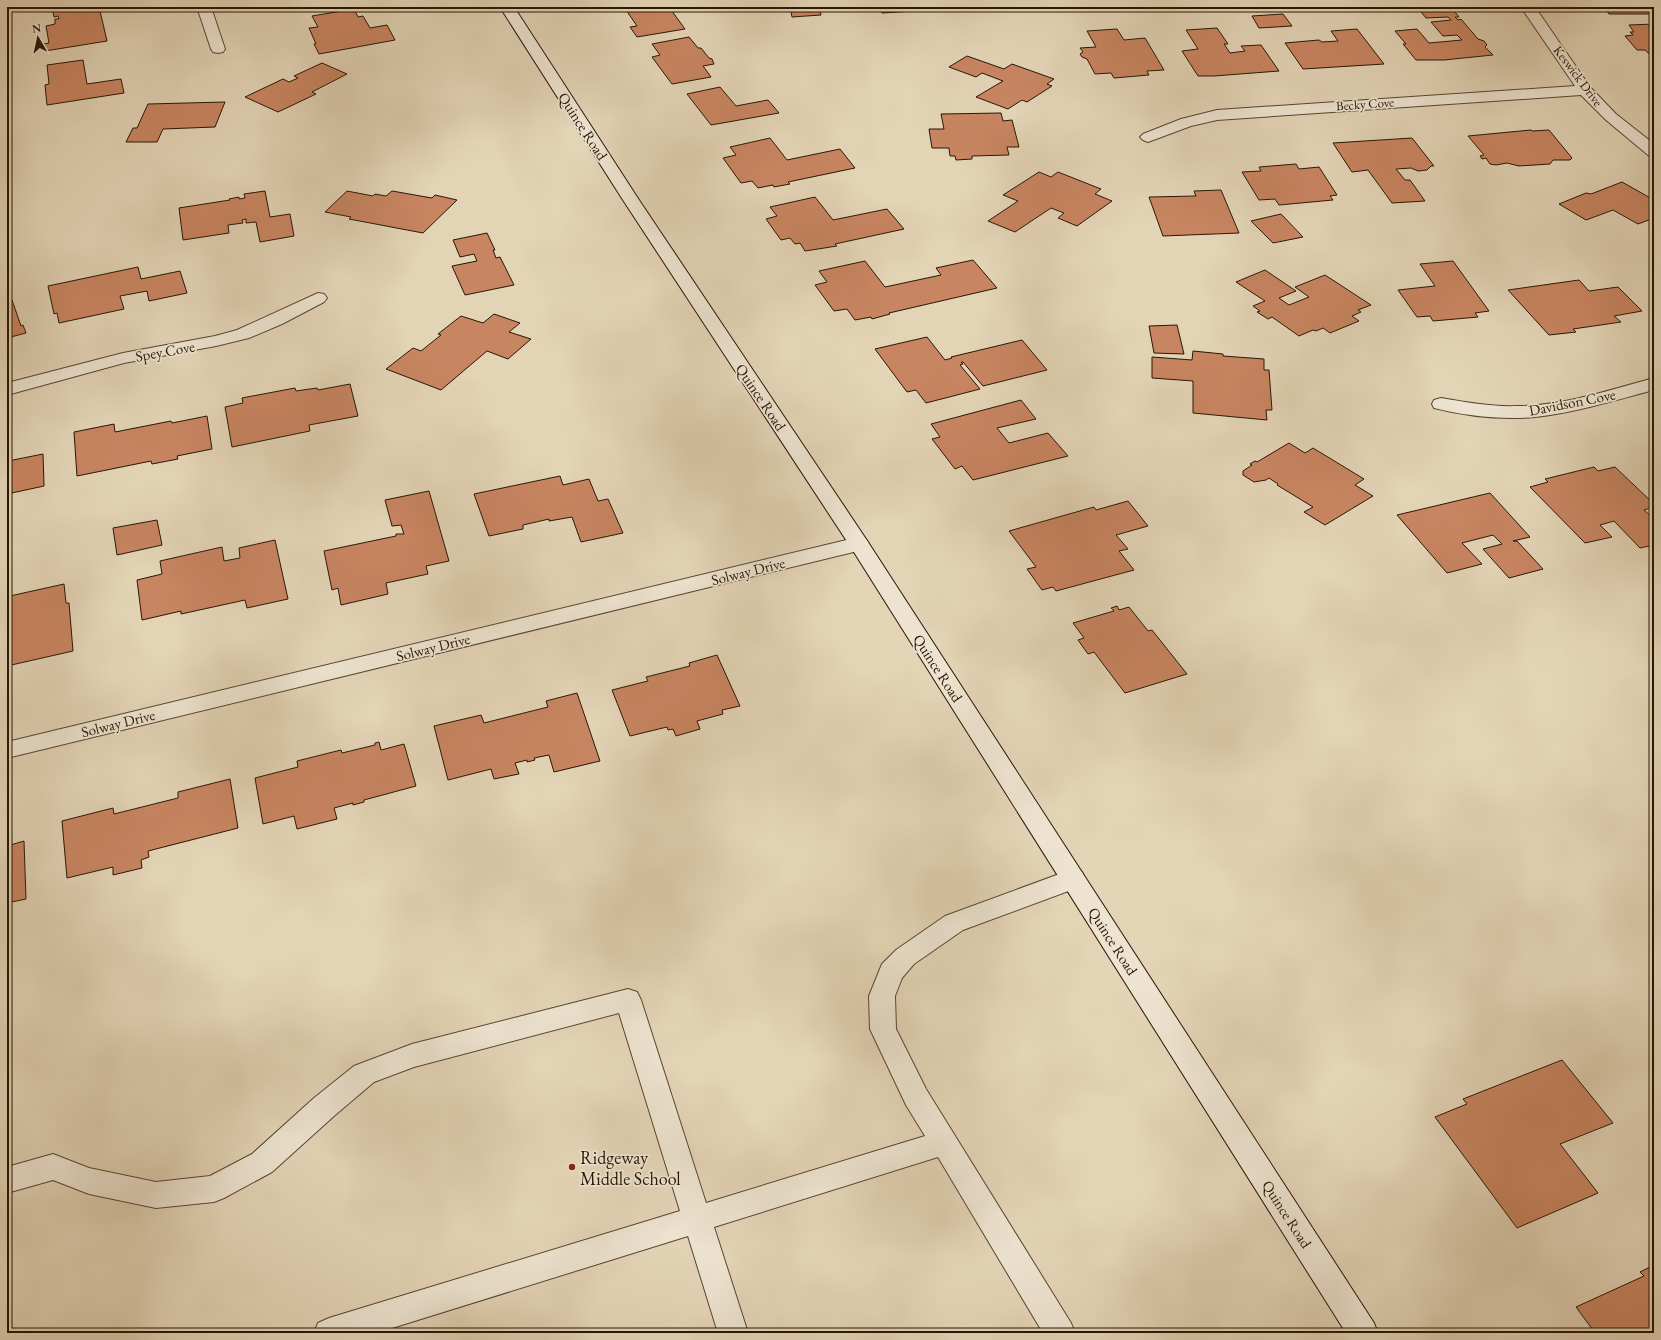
<svg xmlns="http://www.w3.org/2000/svg" width="1661" height="1340" viewBox="0 0 1661 1340" font-family="'EB Garamond',serif">
<style>
.building{fill:#c88561;stroke:#271605}
.lines{fill:none;stroke-linecap:round;stroke-linejoin:round}
.service-casing{stroke:#564631;stroke-width:2}
.minor-casing{stroke:#564631;stroke-width:2}
.secondary-casing{stroke:#271605;stroke-width:2}
.service{fill:#ede3d0;fill-rule:evenodd}
.minor{fill:#ede3d0;fill-rule:evenodd}
.secondary{fill:#ede3d0;fill-rule:evenodd}
.poi-dot{fill:#8f2418;stroke:#ede3d0;stroke-width:1.5}
.labels{text-anchor:middle;dominant-baseline:central;stroke-width:3.5;stroke-linejoin:round;paint-order:stroke}
.far-street-label{font-size:13px;fill:#271605;stroke:#ede3d0}
.street-label{font-size:15px;fill:#271605;stroke:#ede3d0}
.near-poi-label{font-size:18px;fill:#271605;stroke:#ede3d0;text-anchor:start}
</style>
<rect width="100%" height="100%" fill="#e3d4b6"/>
<filter id="stains"><feTurbulence type="fractalNoise" baseFrequency=".005" numOctaves="4"/><feColorMatrix values="0 0 0 0 .2 0 0 0 0 .09 0 0 0 0 .02 0 0 0 .5 -.17"/></filter>
<radialGradient id="worn" r=".72"><stop offset=".6" stop-color="#630" stop-opacity="0"/><stop offset="1" stop-color="#630" stop-opacity=".3"/></radialGradient>
<g class="building">
<path d="M96,7l1,5 3,-1 7,30 -62,10 -1,-7 5,-1 -3,-17 9,-2v-5h4l-1,-3 -4,1 -1,-5 3,-1v-3z"/>
<path d="M624,7h45l16,22 -48,8 -7,-10 7,-1z"/>
<path d="M790,7h29l2,8 -29,2z"/>
<path d="M879,7h34l1,4 -32,2z"/>
<path d="M1417,7h34l8,10h-4l3,3 3,-1 17,20 6,2 3,4 -2,2 8,8 -49,5h-28l-13,-16h3l-11,-13 22,-2 12,14 33,-3 -5,-5 -14,1 -12,-14 20,-2 -3,-3 -22,1z"/>
<path d="M1604,7h45l5,7h-45z"/>
<path d="M354,9l4,8 5,-1 7,12 17,-3 8,15 -76,14 -5,-10h2l-7,-16 9,-1 -6,-11z"/>
<path d="M1283,14l9,12 -33,2 -7,-12z"/>
<path d="M1654,24v34l-9,-8h-8l-12,-14 8,-1 -3,-3h4l-5,-7z"/>
<path d="M1217,28l11,16h-4l6,9 15,-2 -4,-5 20,-1 18,26 -65,5h-16l-16,-25 16,-2 -12,-19z"/>
<path d="M1117,29l7,11 21,-2 19,32 -17,1 2,4 -35,3 -3,-5 -16,1 -8,-15 -5,-2 -2,-3 3,-2 -3,-4 16,-1 -9,-16z"/>
<path d="M1357,29l27,35 -81,5 -18,-26 34,-3 3,2 16,-1 -7,-10z"/>
<path d="M689,37l9,11h3l8,10 3,1 2,5 -11,2 8,11 -39,7 -20,-27 8,-2 -8,-11z"/>
<path d="M967,56l37,13 8,-5 42,15 -7,5 5,2 -25,16 -5,-2 -14,9 -32,-12 27,-16 -21,-8 -6,4 -27,-10z"/>
<path d="M83,60l4,24 34,-5 3,14 -77,12 -2,-20 4,-1 -2,-19z"/>
<path d="M322,63l25,11 -35,18 4,2 -38,18 -33,-15 38,-18 6,3 9,-4 -4,-2z"/>
<path d="M720,87l16,19 32,-6 11,13 -68,12 -24,-31z"/>
<path d="M225,102l-10,25 -52,2 -6,13h-31l7,-14h4l11,-24z"/>
<path d="M1001,113l2,8 9,-1 7,27h-12l2,8 -37,1v3l-16,1 -1,-4h-5l-1,-8h-17l-3,-19h15l-3,-15z"/>
<path d="M1531,130l1,1 17,-1 23,28 -2,2h-17l-3,4 -31,2 -12,-3 -11,2 -6,-1 -4,-6 -4,1 -2,-3 4,-1 -16,-19z"/>
<path d="M770,138l17,22 53,-11 15,19 -67,14 2,2 -16,3 -1,-2 -15,3 -6,-7 -11,2 -18,-25 13,-3 -6,-8z"/>
<path d="M1412,138l22,28h-3l-4,4 -9,1 -7,-3 -15,1 9,11h5l15,21 -33,2 -24,-33 -16,2 -19,-29z"/>
<path d="M1296,164l3,5 20,-2 18,28 -7,1 3,4 -54,5 -4,-6 -16,1 -17,-28 19,-1 -2,-4z"/>
<path d="M1039,172l12,5 7,-5 43,17 -6,5 17,7 -35,25 -19,-8 6,-5 -13,-5 -36,24 -27,-11 30,-20 -15,-6z"/>
<path d="M1622,182l32,18v18l-16,6 -25,-14 -27,10 -27,-16 27,-11 5,1z"/>
<path d="M1221,190l18,43 -76,3 -14,-39 47,-1 -2,-5z"/>
<path d="M265,191l5,26 20,-3 4,22 -34,6 -4,-20 -10,1v-4l-4,1 1,3 -15,2 1,8 -46,7 -4,-32 51,-8 -1,-1 10,-2v2l6,-1 -1,-4z"/>
<path d="M347,191l26,5 2,-2 11,2 6,-5 40,7 3,-3 22,5 -34,33 -74,-14 2,-2 -26,-5z"/>
<path d="M815,197l18,23 54,-11 17,20 -69,15 2,2 -32,5 -5,-8 -5,1 -5,-6 -9,2 -15,-21 11,-3 -7,-9z"/>
<path d="M1281,214l22,23 -30,6 -22,-22z"/>
<path d="M487,233l8,17h-2l3,8 4,-1 14,28 -49,10 -13,-29 25,-5 -3,-7 -14,3 -7,-17z"/>
<path d="M973,260l24,28 -108,25 1,1 -18,5 -1,-2 -16,3 -8,-11 -13,2 -19,-26 12,-3 -8,-11 46,-10 20,26 56,-12 -5,-7z"/>
<path d="M1453,261l36,50 -14,2 3,4 -45,4 -3,-5 -13,1 -19,-27 37,-4 -15,-22z"/>
<path d="M138,267l3,12 39,-8 7,22 -38,8 -2,-10 -27,5 4,13 -65,14 -2,-10 -3,1 -6,-28z"/>
<path d="M1265,270l31,21 -17,7 10,7 20,-8 -14,-10 30,-12 46,30 -13,5 3,2 -9,4 7,5 -29,12 -7,-5 -7,3 -3,-1 -14,6 -27,-19 -4,2 -11,-7 3,-1 -7,-5 12,-5 -29,-19z"/>
<path d="M1579,280l10,11 29,-4 24,24 -28,5 7,6 -48,7 3,3 -27,3 -41,-45z"/>
<path d="M12,300l9,26 2,-1 3,8 -19,5v-37z"/>
<path d="M494,314l26,9 -11,9 22,7 -23,20 -21,-8 -46,39 -55,-21 27,-21 8,3 20,-16 -3,-1 23,-18 22,7z"/>
<path d="M1177,325l7,29 -30,-1 -5,-27z"/>
<path d="M927,337l18,23 7,-2 -1,-1 71,-17 25,30 -64,16 -20,-24h-2l2,2 -3,1 20,24 -54,14 -10,-13 -9,2 -32,-43z"/>
<path d="M1193,351l30,3v2l41,3v11h5l3,40h-6l1,10 -74,-7v-32l-41,-3v-21l40,3z"/>
<path d="M350,384l8,32 -49,9 1,6 -78,16 -7,-40 18,-4 -1,-5 53,-10 1,3 21,-3 1,2z"/>
<path d="M1021,400l15,19 -39,9 12,15 39,-10 20,23 -95,24 -11,-14 -7,3 -23,-30 8,-2 -9,-13z"/>
<path d="M207,416l5,33 -35,7 1,3 -26,5 -1,-3 -74,15 -3,-44 40,-8 1,8 56,-11 1,2z"/>
<path d="M1289,443l16,10 8,-5 51,31 -9,6 18,11 -48,29 -21,-13 9,-5 -36,-22 1,-1 -9,-6 -3,2 -12,2 -11,-7v-4l9,-6 -2,-1 5,-3 2,1z"/>
<path d="M43,454l1,32 -37,8v-37h1v4z"/>
<path d="M1594,467l4,4 17,-4 39,37v3l-10,3 10,9v26l-14,3 -26,-27 -14,4 12,12 -27,6 -55,-56 18,-5 -3,-3z"/>
<path d="M560,476l3,9 26,-6 9,22 10,-2 15,34 -42,9 -9,-25 -23,4v-2l-26,6v4l-34,7 -15,-42z"/>
<path d="M429,491l20,70 -23,5 2,8 -42,9 2,11 -47,11 -3,-17 -6,2 -8,-39 72,-15v-2h8l-3,-9 -9,1 -7,-26z"/>
<path d="M1490,493l40,44 -17,4h4l26,28 -34,9 -26,-29 19,-5 -9,-9 -31,8 20,21 -35,9 -50,-58z"/>
<path d="M1128,501l20,25 -32,9 12,14 -9,2 15,19 -78,21 -3,-4 -11,3 -15,-21 9,-2 -27,-36 85,-24 2,3z"/>
<path d="M157,520l5,25 -45,10 -4,-27z"/>
<path d="M275,540l13,59 -41,9 -2,-8 -64,14v-3l-39,9 -5,-40 25,-6 -2,-13 62,-14 2,14 16,-3 -1,-10z"/>
<path d="M64,584l2,19h3l4,48 -66,15v-81h2l1,11z"/>
<path d="M1117,606l2,4 10,-3 19,24 4,-1 35,44 -62,19 -31,-41 -6,2 -10,-14 6,-2 -11,-15 41,-12 -3,-3z"/>
<path d="M717,655l23,51 -18,4 1,4 -26,7 3,8 -24,7 -3,-7 -5,1 -1,-3 -37,9 -18,-46 36,-9 -2,-4 44,-11 -1,-3z"/>
<path d="M577,693l23,68 -46,11 -5,-17 -15,3 1,2 -8,2v-2l-12,3 4,11 -25,5 -3,-10 -43,11 -14,-54 47,-11 3,8 64,-16 -2,-6z"/>
<path d="M379,742l2,8 23,-6 12,42 -52,14v2l-11,3v-2l-19,5 3,11 -40,10 -3,-13 -31,8 -8,-46 43,-11 -1,-6 44,-11 1,3 33,-8v-2z"/>
<path d="M230,779l8,49 -90,23 1,6 -8,3 1,8 -29,7v-8l-46,11 -5,-57 51,-13 1,6 64,-16v-6z"/>
<path d="M24,841l2,58 -19,4v-57z"/>
<path d="M1562,1060l51,63 -53,21 38,49 -81,35 -82,-111 32,-13 -4,-5z"/>
<path d="M1654,1265v68h-59l-19,-26 68,-31 -4,-4z"/>
</g>
<g class="lines">
<g class="service-casing">
<path id="service" d="M1073,869l9,3 3,7 -3,7 -119,44 -49,34 -12,14 -7,18 1,33 30,60 145,234 4,10h-32l-105,-176 -224,70 34,106h-30l-30,-97 -312,97h-62l4,-10 11,-5 351,-107 -61,-198 -205,54 -40,15 -40,34 -62,56 -48,26 -10,4 -58,6 -67,-14 -36,-14 -46,13v-26l46,-13 36,14 67,14 54,-6 42,-22 62,-56 40,-32 58,-22 216,-55 9,3 4,8 65,203 219,-67 -19,-31 -36,-76 -1,-33 13,-32 14,-14 49,-34z"/>
</g>
<g class="minor-casing">
<g id="minor">
<path d="M197,7h14l14,42 -2,3 -5,1 -5,-1 -2,-3z"/>
<path d="M1521,7h14l55,80 26,27 38,30v13l-6,-2 -42,-35 -25,-25 -364,25 -26,6 -43,16 -5,-2 -3,-3 3,-3 38,-15 36,-9 358,-24z"/>
<path d="M318,293l6,1 3,4 -3,4 -42,22 -33,14 -33,8 -92,17 -117,32v-12l116,-30 92,-17 22,-6z"/>
<path d="M1654,378v12c-39,10 -79,23 -119,27 -33,3 -69,-1 -101,-9l-2,-4 2,-4 7,-2c25,4 50,9 76,8 47,0 92,-16 137,-28z"/>
<path d="M859,537l7,2 3,5 -3,5 -859,209v-16z"/>
</g>
</g>
<g class="secondary-casing">
<path id="secondary" d="M500,7h14l125,193 227,339 508,784 4,10h-32l-494,-784 -229,-349z"/>
</g>
<use href="#service" class="service"/>
<use href="#minor" class="minor"/>
<use href="#secondary" class="secondary"/>
</g>
<circle class="poi-dot" cx="572" cy="1167" r="4"/>
<g class="labels">
<g class="far-street-label">
<text transform="translate(1578 76) rotate(53)">Keswick Drive</text>
<text transform="translate(1365 104) rotate(-4)">Becky Cove</text>
</g>
<g class="street-label">
<text transform="translate(583 126) rotate(57)">Quince Road</text>
<text transform="translate(165 351) rotate(-10)">Spey Cove</text>
<text transform="translate(761 397) rotate(56)">Quince Road</text>
<text transform="translate(1572 402) rotate(-11)">Davidson Cove</text>
<text transform="translate(748 571) rotate(-14)">Solway Drive</text>
<text transform="translate(433 647) rotate(-14)">Solway Drive</text>
<text transform="translate(938 668) rotate(57)">Quince Road</text>
<text transform="translate(118 723) rotate(-14)">Solway Drive</text>
<text transform="translate(1113 941) rotate(57)">Quince Road</text>
<text transform="translate(1287 1214) rotate(57)">Quince Road</text>
</g>
<g class="near-poi-label">
<text x="580" y="1157">Ridgeway<tspan x="580" dy="21">Middle School</tspan></text>
</g>
</g>
<rect width="1661" height="1340" fill="none" stroke="#e3d4b6" stroke-width="24"/>
<rect x="8" y="8" width="1645" height="1324" fill="none" stroke="#271605" stroke-width="2"/>
<rect x="12" y="12" width="1637" height="1316" fill="none" stroke="#271605"/>
<g transform="translate(38 38) rotate(351)" stroke="#ede3d0" stroke-width="3" paint-order="stroke">
<path d="M0-3L7 15L0 10L-7 15Z" fill="#271605"/>
<text y="-6" font-size="11" font-weight="bold" text-anchor="middle" fill="#271605">N</text>
</g>
<rect width="100%" height="100%" filter="url(#stains)"/>
<rect width="100%" height="100%" fill="url(#worn)"/>
</svg>
